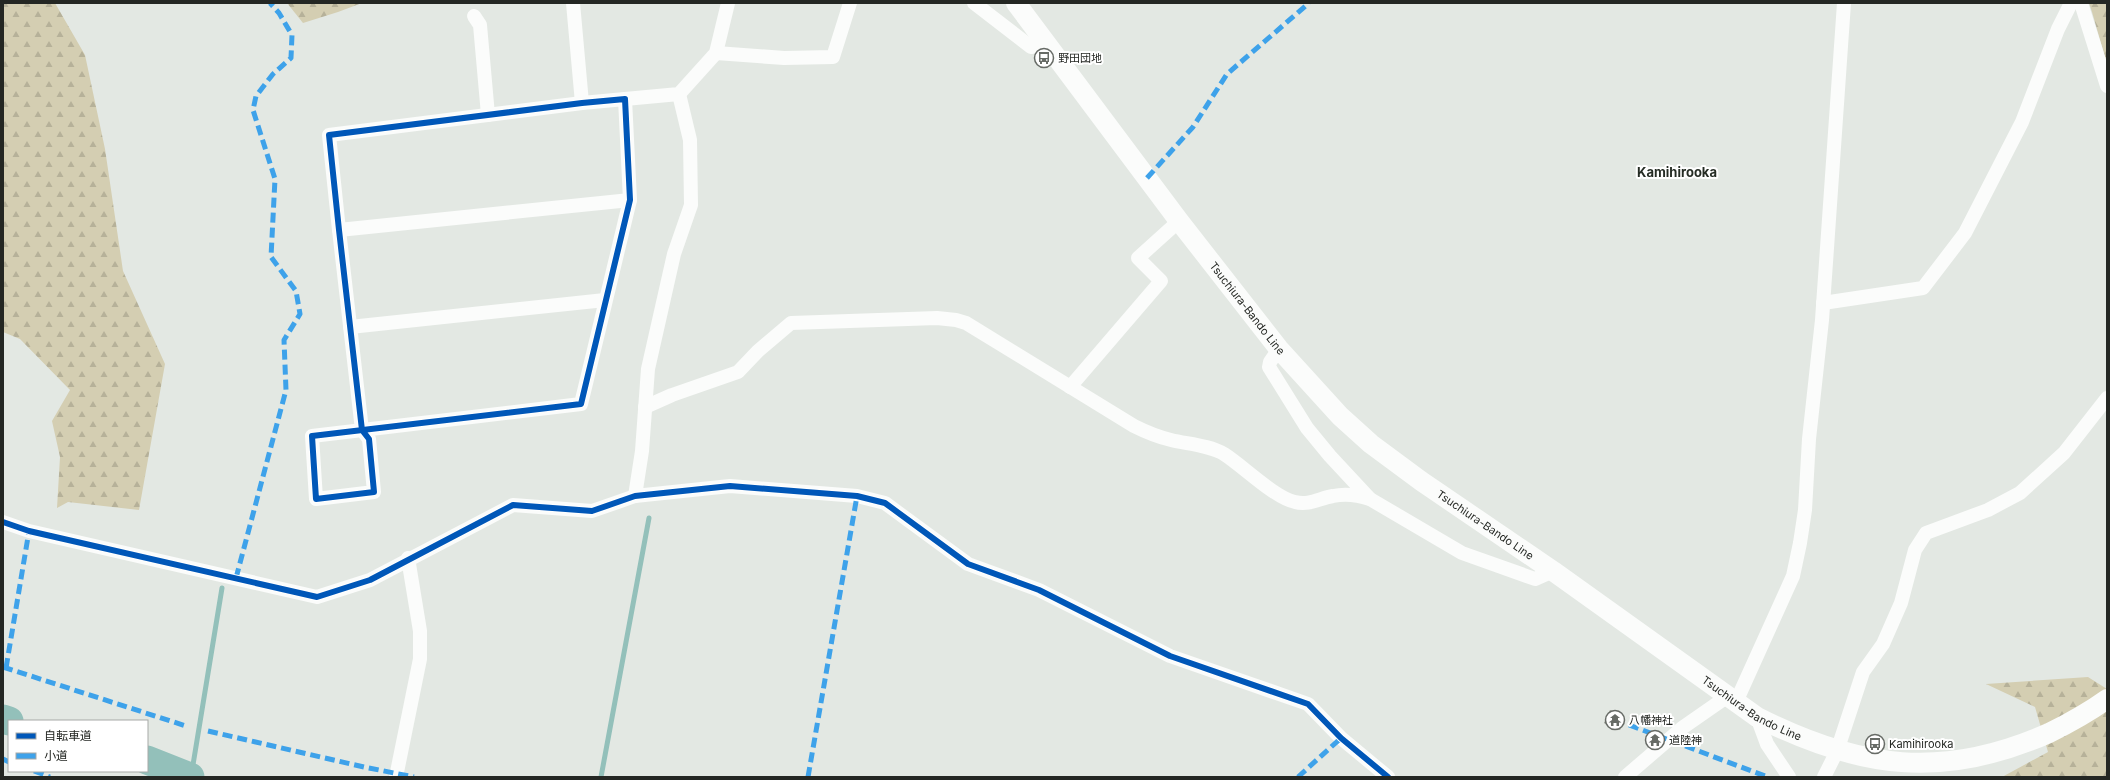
<svg xmlns="http://www.w3.org/2000/svg" width="2110" height="780" viewBox="0 0 2110 780" font-family="Inter,'Noto Sans JP',sans-serif">
<style>
.forest{fill:url(#forest-firs)}
.lines{fill:none;stroke-linecap:round;stroke-linejoin:round}
.stream{stroke:#93c0ba;stroke-width:5}
.river{stroke:#93c0ba;stroke-width:29}
.building{fill:url(#building-hatch)}
.minor{stroke:#fbfcfb;stroke-width:14}
.secondary{stroke:#fbfcfb;stroke-width:20}
.quiet{stroke:#3ea2ea;stroke-width:5;stroke-dasharray:10 5;stroke-linecap:butt}
.cycleway-casing{stroke:#fff;stroke-width:8}
.cycleway{stroke:#0057b8;stroke-width:6}
.labels{text-anchor:middle;dominant-baseline:central;stroke-width:4;stroke-linejoin:round;paint-order:stroke}
.poi-label{font-size:11px;fill:#242723;stroke:#fff;text-anchor:start}
.street-label{font-size:11px;fill:#242723;stroke:#fff}
.quarter-label{font-size:13px;font-weight:bold;fill:#252c24;stroke:#fff}
</style>
<defs>
<pattern id="forest-firs" width="22" height="20" patternUnits="userSpaceOnUse"><rect width="22" height="20" fill="#d4ceb2"/><path d="M5 1l3.5 6h-7zM16 11l3.5 6h-7z" fill="#b6b199"/></pattern>
<pattern id="building-hatch" width="6" height="6" patternUnits="userSpaceOnUse"><rect width="6" height="6" fill="#93978c"/><path d="M-1 1l2-2M0 6l6-6M5 7l2-2" fill="none" stroke="#787b72"/></pattern>
</defs>
<rect width="100%" height="100%" fill="#e3e8e3"/>
<g class="forest">
<path d="M3,3h52l30,52 20,94 18,122 42,93 -26,146 -71,-8 -11,6 3,-51 -8,-36 18,-31 -50,-51 -17,-7z"/>
<path d="M287,3h75l-24,9 -35,11z"/>
<path d="M2089,3h18v61l-15,-52z"/>
<path d="M2088,677l19,12v88h-105l46,-25 -13,-45 -49,-23z"/>
</g>
<g class="lines">
<g class="stream">
<path d="M191,777l31,-189"/>
<path d="M601,777l48,-259"/>
</g>
<g class="river">
<path d="M3,719l6,2"/>
<path d="M147,760l43,17"/>
</g>
</g>
<path class="building" d="M1610,710l15,8 -5,12 -16,-7z"/>
<g class="lines">
<g class="minor">
<path d="M573,3l9,100"/>
<path d="M974,3l57,44 17,-3"/>
<path d="M2081,3l26,83"/>
<path d="M474,16l6,9 8,90"/>
<path d="M716,53l68,5 49,-1 17,-54"/>
<path d="M625,99l54,-5 37,-41 12,-50"/>
<path d="M339,230l23,200 7,9 5,53 -58,7 -4,-63 269,-32 49,-204 -5,-101 -43,4 -253,32 10,95"/>
<path d="M339,230l291,-30"/>
<path d="M1823,303l100,-15 42,-55 57,-111 36,-93 13,-26"/>
<path d="M350,327l255,-27"/>
<path d="M1279,349l-9,13 -1,5 38,61 23,28 40,43"/>
<path d="M1070,387l91,-106 -23,-23 41,-37"/>
<path d="M645,407l27,-12 66,-23 20,-21 33,-28 146,-5 19,2 10,3 168,103c12,6 24,11 37,14 16,4 38,5 53,14 19,12 51,44 71,48 14,4 25,-4 38,-6 13,-3 25,-1 37,3l92,54 73,26 18,-8"/>
<path d="M635,496l7,-45 6,-82 26,-115 17,-49 -1,-65 -11,-46"/>
<path d="M3,522l26,9 288,66 53,-17 143,-75 79,6 43,-15 95,-10 127,10 28,7 83,61 71,26 131,66 138,48 33,34 47,39"/>
<path d="M1736,702l57,-126 7,-33 5,-33 4,-71 13,-119 22,-317"/>
<path d="M1757,717l10,27 22,33"/>
<path d="M396,777l24,-118v-28l-12,-73"/>
<path d="M1625,777l57,-49 46,-32"/>
<path d="M1824,777l13,-26 26,-79 20,-28 18,-41 14,-53 11,-17 62,-23 32,-17 44,-40 43,-55"/>
</g>
<path class="secondary" id="s1" d="M1016,3l163,218 100,128 61,67 31,28 50,37 132,90 204,146c103,52 186,63 292,16 20,-10 40,-21 58,-34"/>
<g class="quiet">
<path d="M1147,178l46,-51 34,-53 82,-71"/>
<path d="M236,578l50,-188 -2,-50 16,-26 -4,-23 -25,-34 4,-78 -22,-69 3,-14 17,-22 18,-16 1,-23 -13,-22 -9,-10"/>
<path d="M3,667l183,59"/>
<path d="M6,668l23,-137"/>
<path d="M1629,725l139,52"/>
<path d="M208,731l156,36 50,10"/>
<path d="M3,759l6,3"/>
<path d="M34,771l16,6"/>
<path d="M808,777l49,-281"/>
<path d="M1298,777l43,-39"/>
</g>
<g class="cycleway-casing">
<g id="cycleway">
<path d="M339,230l23,200 7,9 5,53 -58,7 -4,-63 269,-32 49,-204 -5,-101 -43,4 -253,32 10,95"/>
<path d="M3,522l26,9 288,66 53,-17 143,-75 79,6 43,-15 95,-10 127,10 28,7 83,61 71,26 131,66 138,48 33,34 47,39"/>
</g>
</g>
<use href="#cycleway" class="cycleway"/>
</g>
<defs>
<g id="bus-ring" transform="scale(1)"><circle r="9.5" fill="#fff" stroke="#676b66" stroke-width="1.5"/><path d="M-5-6H5V4H4V6H2V4H-2V6H-4V4H-5ZM-3.5-4V0h7V-4ZM-3.5 1.2v1.5H-2V1.2ZM2 1.2v1.5H3.5V1.2Z" fill="#676b66"/></g>
<g id="temple-ring" transform="scale(1)"><circle r="9.5" fill="#fff" stroke="#676b66" stroke-width="1.5"/><path d="M0-6L5-2H3V0L6.5 2.5H4V6H1.5V3h-3V6H-4V2.5H-6.5L-3 0V-2H-5Z" fill="#676b66"/></g>
</defs>
<g fill-rule="evenodd">
<use href="#bus-ring" x="1044" y="58"/>
<use href="#temple-ring" x="1615" y="720"/>
<use href="#temple-ring" x="1655" y="740"/>
<use href="#bus-ring" x="1875" y="744"/>
</g>
<g class="labels">
<g class="poi-label">
<text x="1058" y="58">野田団地</text>
<text x="1629" y="720">八幡神社</text>
<text x="1669" y="740">道陸神</text>
<text x="1889" y="744">Kamihirooka</text>
</g>
<g class="street-label">
<text stroke="none"><textPath href="#s1" startOffset="383">Tsuchiura-Bando Line</textPath></text>
<text stroke="none"><textPath href="#s1" startOffset="707">Tsuchiura-Bando Line</textPath></text>
<text stroke="none"><textPath href="#s1" startOffset="1031">Tsuchiura-Bando Line</textPath></text>
</g>
<g class="quarter-label">
<text x="1677" y="172">Kamihirooka</text>
</g>
</g>
<rect width="2110" height="780" fill="none" stroke="#242723" stroke-width="8"/>
<rect x="8" y="720" width="140" height="52" fill="#ffffff" stroke="#a7a9a7"/>
<rect x="16" y="733" width="20" height="6" fill="#0057b8" stroke="#a7a9a7"/>
<text x="44" y="740" font-size="12" fill="#242723">自転車道</text>
<rect x="16" y="753" width="20" height="6" fill="#3ea2ea" stroke="#a7a9a7"/>
<text x="44" y="760" font-size="12" fill="#242723">小道</text>
</svg>
